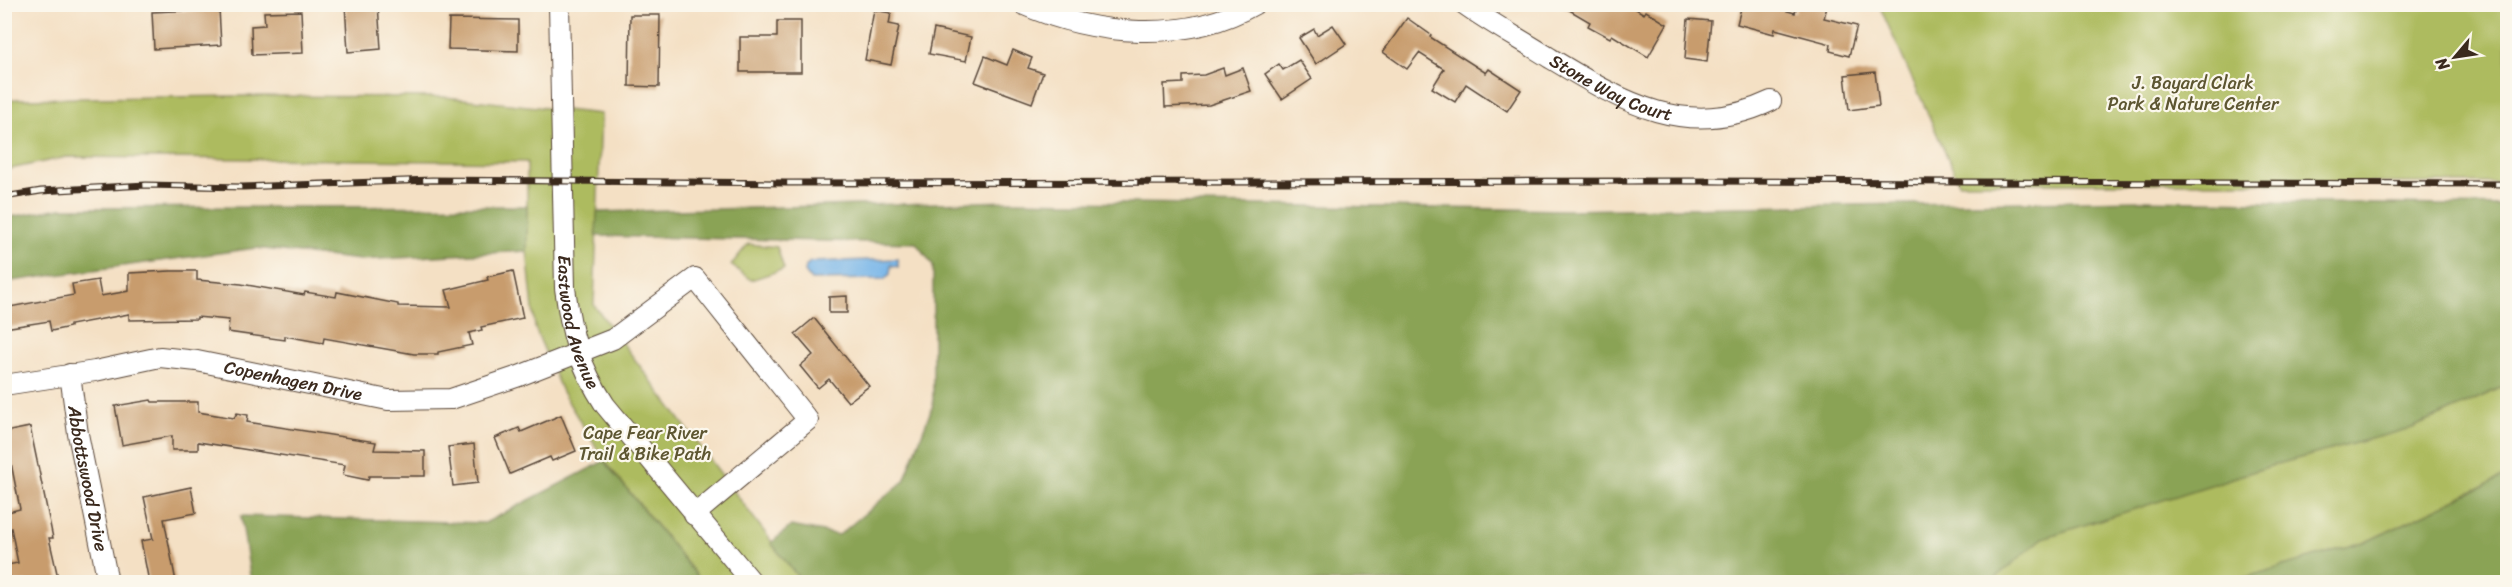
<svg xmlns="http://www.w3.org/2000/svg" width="2512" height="587" viewBox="0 0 2512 587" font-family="Sriracha,sans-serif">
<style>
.green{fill:#adbb5e;stroke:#74723e;stroke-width:1.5}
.forest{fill:#8aa355;stroke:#62663a;stroke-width:1.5}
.water{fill:#75b4e8;stroke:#586f83;stroke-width:1.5}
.building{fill:#c89c6d}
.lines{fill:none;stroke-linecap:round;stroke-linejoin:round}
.minor-casing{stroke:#574537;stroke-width:22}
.minor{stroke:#fff;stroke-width:20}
.rail-casing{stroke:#3b2a1e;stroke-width:7}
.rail{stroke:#fbf7ec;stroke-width:4.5;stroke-dasharray:14;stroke-linecap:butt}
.labels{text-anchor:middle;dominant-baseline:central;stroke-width:4.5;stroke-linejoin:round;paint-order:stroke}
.park-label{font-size:18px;fill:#5d5631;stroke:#fbf7ec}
.street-label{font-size:18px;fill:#3b2a1e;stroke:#fbf7ec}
</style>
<rect width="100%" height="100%" fill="#fbf7ec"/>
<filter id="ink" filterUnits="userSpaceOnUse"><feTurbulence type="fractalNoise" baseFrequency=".0167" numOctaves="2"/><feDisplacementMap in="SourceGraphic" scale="12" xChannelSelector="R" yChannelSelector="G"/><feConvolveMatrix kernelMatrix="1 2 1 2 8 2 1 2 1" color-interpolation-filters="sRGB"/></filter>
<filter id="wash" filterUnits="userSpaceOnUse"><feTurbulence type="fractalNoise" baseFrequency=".008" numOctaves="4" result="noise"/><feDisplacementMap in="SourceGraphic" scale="24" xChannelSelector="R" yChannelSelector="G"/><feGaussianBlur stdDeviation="1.35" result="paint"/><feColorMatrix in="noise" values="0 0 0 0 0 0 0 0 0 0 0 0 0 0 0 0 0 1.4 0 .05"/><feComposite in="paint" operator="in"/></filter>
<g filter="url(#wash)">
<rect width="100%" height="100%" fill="#f4e0c4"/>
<g class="green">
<path d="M1879,5h628v178h-548z"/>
<path d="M237,96l208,1 156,17 -7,191 208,277h-100l-98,-122 -42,-68 -27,-64 -8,-77v-89l-460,-5 -62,13 -1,-69 13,-2z"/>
<path d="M748,244l29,3 7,22 -33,11 -20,-15z"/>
<path d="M2507,385v90l-137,65 -39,12 2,30h-498l51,-178 526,24z"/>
</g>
<g class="forest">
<path d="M2141,200l366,6v179l-95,43 -138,37 -231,73 -53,44h-1188l-31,-39 20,-17 48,9 65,-54 29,-76v-140l-17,-22 -320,-7 1,-24 417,-11 552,9z"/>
<path d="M527,206v45l-167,9 -104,-12 -251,34v-64l56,-10z"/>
<path d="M604,461l98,121h-451l-10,-66 244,7z"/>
<path d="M2507,475v107h-277l140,-42z"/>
</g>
<path class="water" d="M898,259v8l-7,-2 -1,9 -5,5 -74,1 -6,-8 1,-6 4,-4z"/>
<g id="blocks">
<g class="building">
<path d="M345,4h33l3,45 -33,3z"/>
<path d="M1559,4h69l16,10 2,-3 21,13 -19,33 -36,-22 -2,3 -22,-12 2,-4z"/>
<path d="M1742,4h20l33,9 2,-9h19l11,3 -3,11 33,8 -8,30 -19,-5 1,-7 -56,-15 -1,5 -37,-10z"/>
<path d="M219,9l2,36 -67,4 -2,-37z"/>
<path d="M874,10l17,3 -2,11 10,2 -8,39 -26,-5z"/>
<path d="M301,11l2,42 -51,2 -1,-29 14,-1 -1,-13z"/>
<path d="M630,15h30l-1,72 -30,-1z"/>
<path d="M1407,18l24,17 -1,2 56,36 3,-4 32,21 -14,21 -41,-27 -11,18 -23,-14 12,-19 -25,-16 -12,16 -24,-17z"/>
<path d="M449,19l69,1v31l-70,-2z"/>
<path d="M1688,19l23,2 -4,41 -22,-3z"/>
<path d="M777,21h24v51h-61v-35h37z"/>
<path d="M1333,25l13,19 -30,20 -17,-26 15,-9 3,6z"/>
<path d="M934,29l37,8 -5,24 -37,-7z"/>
<path d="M1013,50l19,8 -4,10 15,5 -11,30 -57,-21 10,-26 22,9z"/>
<path d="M1299,60l13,19 -30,20 -17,-25 14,-10 4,6z"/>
<path d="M1223,68l2,7 18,-7 8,23 -42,14 -44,2 -1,-23 19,-1v-7l21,-1z"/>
<path d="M1875,72l4,34 -30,4 -4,-35z"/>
<path d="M171,271h26v9l44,4 63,11 1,-3 31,5 1,-5 61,12v2l53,1 -5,-17 42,-10 -1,-3 26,-6 10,47 -42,9 1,3 -13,3 3,12 -34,7v2h-24l-90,-16 -1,5 -38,-7v4l-57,-8 1,-12 -32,-3v2l-68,1v-6l-59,11v2l-19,4 -2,-10 -45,7v-20l70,-13 -2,-11 26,-4 3,16 28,-5v-18z"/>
<path d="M847,296v17h-18v-16z"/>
<path d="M814,318l55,68 -21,16 -19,-23 -11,9 -18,-22 13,-11 -18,-21z"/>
<path d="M151,400l1,2h46v10l36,6 3,-5 11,2 -1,7 129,20 -2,8 51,1v25h-56l-1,4 -25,-5 2,-10 -147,-23v8h-26v-14l-50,9 -7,-39z"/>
<path d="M561,415l15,36 -24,10 -2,-4 -40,17 -15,-36 24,-10 2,4z"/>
<path d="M30,427l23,111h-4l10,44h-48l-4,-17 11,-2 -7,-35 -7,2v-17l16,-4 -15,-77z"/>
<path d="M474,444l4,39 -25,3 -5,-39z"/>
<path d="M191,487l5,26 -32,6 12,63h-27l-8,-41 12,-2 -9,-42z"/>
</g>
</g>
</g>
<g filter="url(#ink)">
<use href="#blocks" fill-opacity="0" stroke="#574537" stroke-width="1.5"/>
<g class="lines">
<g class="minor-casing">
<g id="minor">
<path id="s1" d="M559,4l6,284c6,46 14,77 40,117l147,177"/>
<path d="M1022,4c72,32 164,40 233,0"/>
<path id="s2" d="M1464,4c28,20 58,36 86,54 73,44 136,83 221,43"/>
<path id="s3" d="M70,374l8,60 30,148"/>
<path id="s4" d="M4,385l91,-14 65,-14 37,4 191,39 63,-1 68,-23 94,-37 82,-61 113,142 -114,95"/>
</g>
</g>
<use href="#minor" class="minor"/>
<g class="rail-casing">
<path id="rail" d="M4,197l37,-6 105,-6 97,2 189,-7 355,3 898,-2 823,3"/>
</g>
<use href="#rail" class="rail"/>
</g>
</g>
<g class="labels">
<g class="park-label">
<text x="2193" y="83">J. Bayard Clark<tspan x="2193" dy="21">Park &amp; Nature Center</tspan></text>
<text x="645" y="433">Cape Fear River<tspan x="645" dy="21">Trail &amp; Bike Path</tspan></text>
</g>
<g class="street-label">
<text stroke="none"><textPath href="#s2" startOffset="170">Stone Way Court</textPath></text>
<text stroke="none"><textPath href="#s1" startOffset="320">Eastwood Avenue</textPath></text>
<text stroke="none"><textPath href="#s4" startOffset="294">Copenhagen Drive</textPath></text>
<text stroke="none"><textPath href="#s3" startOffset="106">Abbottswood Drive</textPath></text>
</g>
</g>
<rect width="2512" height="587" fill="none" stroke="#fbf7ec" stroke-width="24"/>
<g transform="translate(2455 57) rotate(241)" stroke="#fbf7ec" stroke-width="4.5" paint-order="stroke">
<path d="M0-4.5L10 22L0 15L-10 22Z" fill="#3b2a1e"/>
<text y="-9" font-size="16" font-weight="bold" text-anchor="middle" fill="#3b2a1e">N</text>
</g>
</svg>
